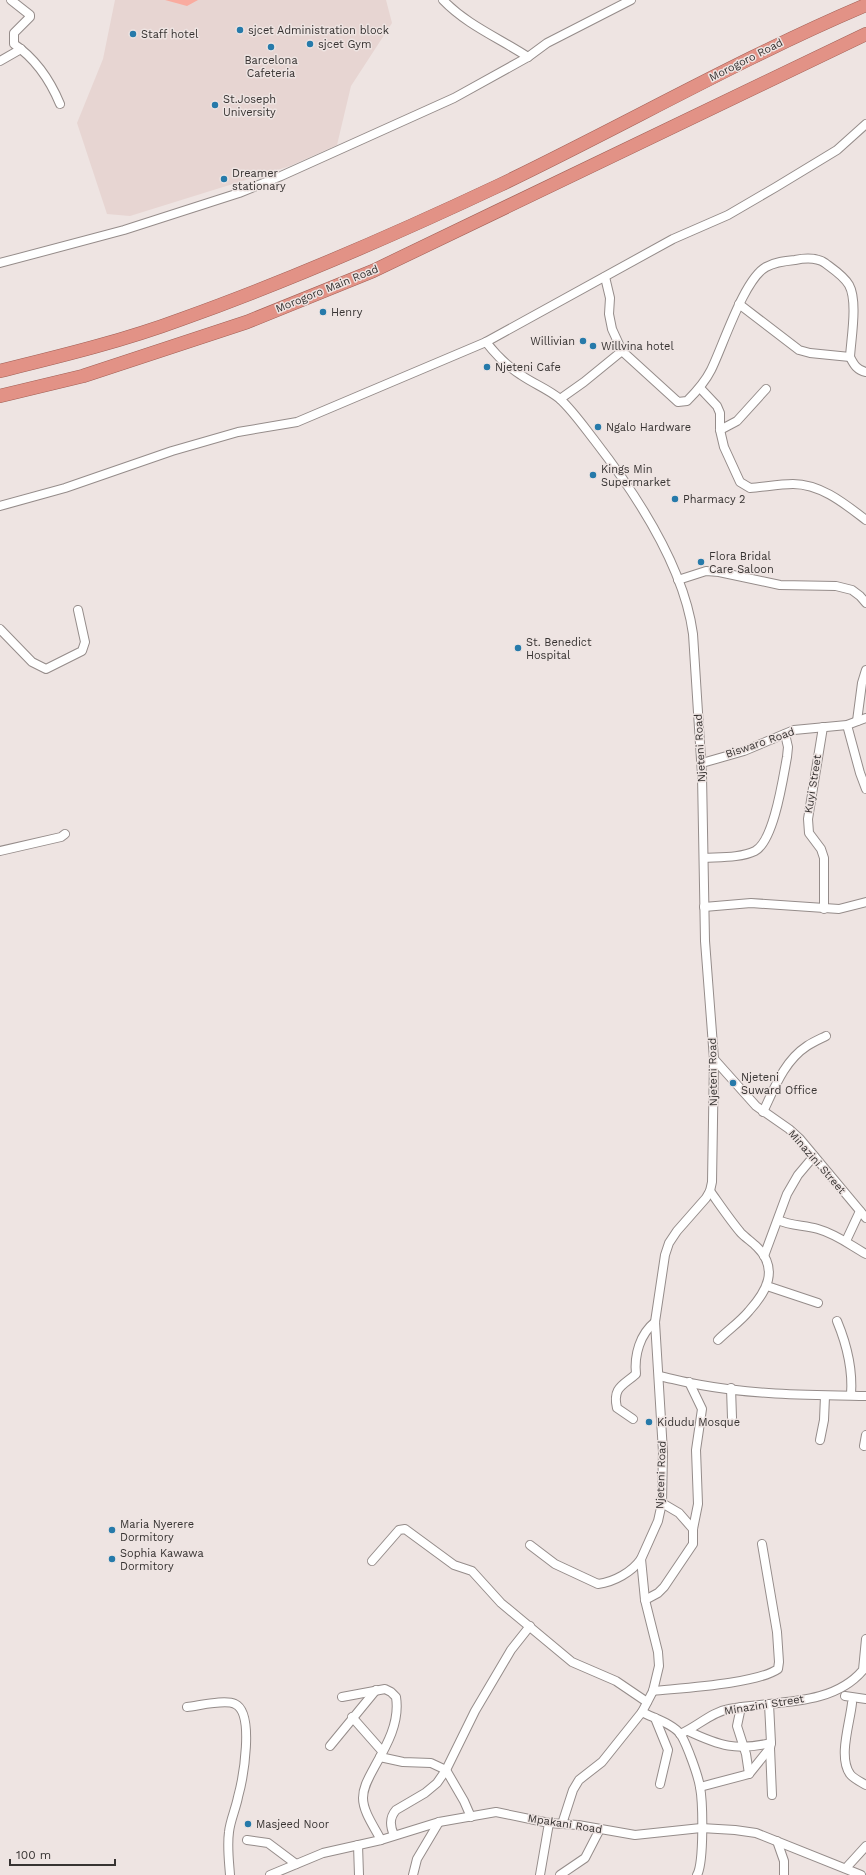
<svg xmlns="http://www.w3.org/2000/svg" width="866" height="1875" viewBox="0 0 866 1875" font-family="'Work Sans',sans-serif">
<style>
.built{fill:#e7d5d2}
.green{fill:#f9ab9f}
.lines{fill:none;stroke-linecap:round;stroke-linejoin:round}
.minor-casing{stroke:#958c8a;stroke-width:10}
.trunk-casing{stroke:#a15f55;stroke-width:14}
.minor{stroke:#fff;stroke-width:8}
.trunk{stroke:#e29286;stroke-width:13}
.poi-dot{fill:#267aaa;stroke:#eee4e2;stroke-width:1.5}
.labels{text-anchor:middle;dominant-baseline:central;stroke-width:3;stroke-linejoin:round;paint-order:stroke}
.poi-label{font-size:11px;fill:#373332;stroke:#eee4e2;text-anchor:start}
.street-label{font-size:11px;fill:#373332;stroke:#eee4e2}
</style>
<rect width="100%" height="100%" fill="#eee4e2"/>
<path class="built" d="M115,0h271l6,23 -41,63 -14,59 -47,21 -160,50 -23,-2 -30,-91 26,-64z"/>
<path class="green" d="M165,0h33l-11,6z"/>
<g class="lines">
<g class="minor-casing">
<g id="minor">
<path d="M11,0l19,15v2l-16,16v11c22,15 36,36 46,60"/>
<path d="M443,0c24,25 56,38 85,57"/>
<path d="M0,61l21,-12"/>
<path d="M0,263l124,-33 115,-37 42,-17 173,-78 74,-41 19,-14 84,-43"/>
<path d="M605,277l5,21 -1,16 3,15 10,22 56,51 9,-1c9,-9 18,-19 24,-31 12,-24 33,-91 55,-103 9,-5 19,-6 29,-7 10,-2 21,-3 30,3 8,6 19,13 24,22 9,16 2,54 1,72 4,8 7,13 16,15"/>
<path d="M739,304l60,46 11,3 40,4"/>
<path d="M486,342c10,13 21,24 35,33 13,9 27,14 39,24 13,12 24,28 35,42 41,53 89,126 98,193l9,141 3,166 9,118 -2,123 -2,9 -4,7 -29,33 -8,12 -4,12 -10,67 8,130 -1,51 -4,18 -17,38 4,41 13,52 1,14 -6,25 -11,21 -40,50 -23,18 -6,10 -11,34"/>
<path d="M700,388l17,18 3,7v17l4,17 16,35 10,6c14,-1 29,-4 43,-4 28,0 52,20 73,36"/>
<path d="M560,399l24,-17 38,-31"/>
<path d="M720,430l17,-9 29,-32"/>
<path d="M0,506l65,-18 107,-37 66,-19 59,-10 189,-80 187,-103 55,-24 48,-28 61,-37 29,-26"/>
<path d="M678,580l28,-9 13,1 61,13 56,1 16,4 8,6 6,7"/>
<path d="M0,629l32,33 14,7 36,-18 3,-9 -7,-32"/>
<path d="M857,721l5,-38 4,-13"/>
<path d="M847,725l13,48 6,16"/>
<path d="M823,727l-15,92 1,14 12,16 3,9v51"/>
<path d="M702,763l42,-12 50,-21 53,-5 19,-7"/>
<path d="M0,851l61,-14 4,-3"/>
<path d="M704,858c15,-1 37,0 51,-7 19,-10 28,-73 32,-94l1,-10 -3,-13"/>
<path d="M704,907l47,-4 88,6 27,-7"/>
<path d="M714,1059l42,47 33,23 11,10 66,79"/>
<path d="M763,1112c11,-23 21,-51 44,-66 6,-4 13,-7 19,-10"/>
<path d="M710,1191c10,14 20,29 31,42 5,5 11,9 16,14 22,22 10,44 -8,64 -9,11 -21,19 -31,29"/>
<path d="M778,1220c13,6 26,5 40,9 18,5 32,16 48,25"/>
<path d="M846,1241l14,-30"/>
<path d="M764,1256l23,-62 11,-19 16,-19"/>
<path d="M767,1286l51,17"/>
<path d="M837,1321c10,24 16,48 14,74"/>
<path d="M659,1376c14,3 28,7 42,9 54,10 110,10 165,11"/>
<path d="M731,1388l1,30"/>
<path d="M633,1419l-16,-11c-5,-21 7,-23 19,-34 -2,-19 4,-40 19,-52"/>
<path d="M820,1440l4,-20 1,-24"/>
<path d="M864,1446l2,-11"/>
<path d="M662,1503l17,10 14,16"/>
<path d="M530,1545l25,19 43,20c16,-2 34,-12 43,-25"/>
<path d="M372,1561l27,-31 6,-1 49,36 18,6 29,32 71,59 44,19 31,21"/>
<path d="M645,1600l13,-7 6,-6 29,-43v-15l5,-25 -2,-54 6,-41 -13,-27"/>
<path d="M653,1691c28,-3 103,-7 125,-22l1,-7 -2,-30 -15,-88"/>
<path d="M845,1696l21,3"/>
<path d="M342,1697l43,-8 6,3 5,5c4,25 -9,48 -21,69 -5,10 -12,20 -12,32 0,14 12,30 18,42"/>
<path d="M852,1703c-2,20 -14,54 -2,71 4,5 11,8 16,11"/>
<path d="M187,1707c11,-1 38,-8 48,-3 20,9 8,75 3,93 -2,11 -8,24 -9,35 -2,14 0,29 1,43"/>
<path d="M741,1707l-4,19 9,28 3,20"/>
<path d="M642,1712c11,6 32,12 39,23 6,10 17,40 19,52 3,16 4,76 -3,88"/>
<path d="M352,1717l30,34"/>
<path d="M655,1718l13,32 -8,34"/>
<path d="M688,1731c32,15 48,20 83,12"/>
<path d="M680,1734c17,-7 31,-22 49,-25 43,-9 102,-1 134,-39l3,-31"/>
<path d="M330,1746l46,-56"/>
<path d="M770,1748l2,47"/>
<path d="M380,1757l23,5 28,1 15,7 18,31 7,16"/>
<path d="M700,1787l49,-13 21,-26 1,-5 -2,-39"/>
<path d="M394,1835c-4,-9 -5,-17 2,-25l29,-17 12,-10 9,-13 29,-59 36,-61 19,-24"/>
<path d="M247,1840l21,3 28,21"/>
<path d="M777,1841l7,20v14"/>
<path d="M358,1845l1,30"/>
<path d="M846,1868l20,-22"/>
<path d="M270,1875l53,-22 58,-13 58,-18 57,-10 53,11 29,2 57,10 66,-7 34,2 21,3 105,42"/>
<path d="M413,1875l4,-16 22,-37"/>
<path d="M540,1875l9,-52"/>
<path d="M560,1875l25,-17 15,-29"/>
</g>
</g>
<g class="trunk-casing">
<g id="trunk">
<path d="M0,371c61,-15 123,-30 182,-52 109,-39 214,-85 318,-134 123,-59 241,-127 366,-180"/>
<path d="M0,396l83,-20 164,-54 126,-51 493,-237"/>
</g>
</g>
<use href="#minor" class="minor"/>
<use href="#trunk" class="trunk"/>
</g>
<g class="poi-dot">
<circle cx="240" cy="30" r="4"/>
<circle cx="133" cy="34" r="4"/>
<circle cx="310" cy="44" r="4"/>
<circle cx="271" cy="47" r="4"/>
<circle cx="215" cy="105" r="4"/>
<circle cx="224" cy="179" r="4"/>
<circle cx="323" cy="312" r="4"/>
<circle cx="583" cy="341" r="4"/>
<circle cx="593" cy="346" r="4"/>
<circle cx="487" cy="367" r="4"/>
<circle cx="598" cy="427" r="4"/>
<circle cx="593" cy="475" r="4"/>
<circle cx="675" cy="499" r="4"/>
<circle cx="701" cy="562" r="4"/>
<circle cx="518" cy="648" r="4"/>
<circle cx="733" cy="1083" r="4"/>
<circle cx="649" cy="1422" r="4"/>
<circle cx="112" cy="1530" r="4"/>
<circle cx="112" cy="1559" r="4"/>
<circle cx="248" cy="1824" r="4"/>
</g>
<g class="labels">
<g class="poi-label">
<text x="248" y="30">sjcet Administration block</text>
<text x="141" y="34">Staff hotel</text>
<text x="318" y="44">sjcet Gym</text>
<text x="271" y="60" text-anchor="middle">Barcelona<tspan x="271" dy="13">Cafeteria</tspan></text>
<text x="223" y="99">St.Joseph<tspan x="223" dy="13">University</tspan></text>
<text x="232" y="173">Dreamer<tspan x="232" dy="13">stationary</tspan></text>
<text x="331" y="312">Henry</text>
<text x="575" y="341" text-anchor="end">Willivian</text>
<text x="601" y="346">Willvina hotel</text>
<text x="495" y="367">Njeteni Cafe</text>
<text x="606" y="427">Ngalo Hardware</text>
<text x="601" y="469">Kings Min<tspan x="601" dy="13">Supermarket</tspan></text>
<text x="683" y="499">Pharmacy 2</text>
<text x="709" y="556">Flora Bridal<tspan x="709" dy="13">Care Saloon</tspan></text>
<text x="526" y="642">St. Benedict<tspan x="526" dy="13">Hospital</tspan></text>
<text x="741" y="1077">Njeteni<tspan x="741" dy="13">Suward Office</tspan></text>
<text x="657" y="1422">Kidudu Mosque</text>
<text x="120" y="1524">Maria Nyerere<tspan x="120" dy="13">Dormitory</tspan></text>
<text x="120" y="1553">Sophia Kawawa<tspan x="120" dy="13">Dormitory</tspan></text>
<text x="256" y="1824">Masjeed Noor</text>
</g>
<g class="street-label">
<text transform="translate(746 60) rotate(-27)">Morogoro Road</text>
<text transform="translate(327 289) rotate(-22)">Morogoro Main Road</text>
<text transform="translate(760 743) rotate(-19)">Biswaro Road</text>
<text transform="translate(700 748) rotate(-93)">Njeteni Road</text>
<text transform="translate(813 784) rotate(-81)">Kuyi Street</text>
<text transform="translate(713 1072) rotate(-91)">Njeteni Road</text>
<text transform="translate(817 1162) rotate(49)">Minazini Street</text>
<text transform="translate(661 1475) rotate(-88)">Njeteni Road</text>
<text transform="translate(764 1705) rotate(-9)">Minazini Street</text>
<text transform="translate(565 1824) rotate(9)">Mpakani Road</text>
</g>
</g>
<path d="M10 1859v6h105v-6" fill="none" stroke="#373332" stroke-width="2"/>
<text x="16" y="1859" font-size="12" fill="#373332" stroke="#eee4e2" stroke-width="3" paint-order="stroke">100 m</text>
</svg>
